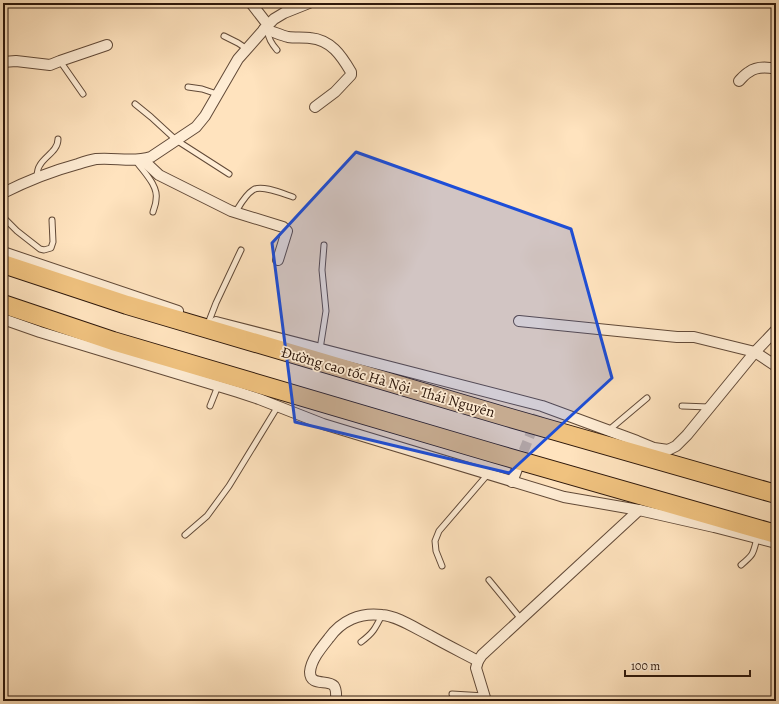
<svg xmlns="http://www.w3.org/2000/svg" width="779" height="704" viewBox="0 0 779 704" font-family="Alegreya,serif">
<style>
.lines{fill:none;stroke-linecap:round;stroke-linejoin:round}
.street-tunnel{stroke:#d5ba9a;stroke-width:10;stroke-dasharray:10 5;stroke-linecap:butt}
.lane-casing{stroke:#624a38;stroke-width:7}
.street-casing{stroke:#624a38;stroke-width:12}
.highway-casing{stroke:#2d170b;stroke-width:20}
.lane{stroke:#ffedd5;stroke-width:5}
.street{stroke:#ffedd5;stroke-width:10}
.highway{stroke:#f0c27f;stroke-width:18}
.marked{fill:#1d4ed8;fill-opacity:0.2;stroke:#1d4ed8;stroke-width:3;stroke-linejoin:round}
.labels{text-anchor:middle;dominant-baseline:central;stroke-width:3.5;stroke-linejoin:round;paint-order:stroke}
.street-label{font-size:15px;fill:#2d170b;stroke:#ffedd5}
</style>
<rect width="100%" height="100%" fill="#ffe3be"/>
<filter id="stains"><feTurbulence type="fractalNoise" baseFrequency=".005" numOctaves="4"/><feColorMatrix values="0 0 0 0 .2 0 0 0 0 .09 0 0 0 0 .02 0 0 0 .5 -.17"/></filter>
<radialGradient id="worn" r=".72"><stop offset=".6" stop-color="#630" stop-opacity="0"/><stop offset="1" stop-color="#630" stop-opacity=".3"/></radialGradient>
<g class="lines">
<path class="street-tunnel" d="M518,465l20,-50"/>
<g class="lane-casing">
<g id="lane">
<path d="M267,30c2,9 4,13 10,20"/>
<path d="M224,36l14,7 9,6"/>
<path d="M60,61l23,33"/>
<path d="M188,87l14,2 15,5"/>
<path d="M135,104l16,13 25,23 53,34"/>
<path d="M136,161c7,10 23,25 20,39 0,4 -2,8 -3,12"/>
<path d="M37,178c0,-5 0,-9 3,-13 5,-9 18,-14 18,-26"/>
<path d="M235,213c5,-8 10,-18 18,-23 8,-6 31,4 40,7"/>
<path d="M3,217l14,14 23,18 4,1 7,-2 2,-6 -1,-22"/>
<path d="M209,321l7,-18 25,-53"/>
<path d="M320,349l6,-38 -4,-41 2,-25"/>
<path d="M210,406l8,-20"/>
<path d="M682,406l27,1"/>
<path d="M609,430l38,-32"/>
<path d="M185,535l22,-19 22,-30 49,-80"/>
<path d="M741,565c13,-11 12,-11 16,-27"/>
<path d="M442,566l-6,-15 -1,-10 4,-10 49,-57"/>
<path d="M489,580l32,39"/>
<path d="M361,642c12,-9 14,-13 21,-27"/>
<path d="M452,694l33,2"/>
</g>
</g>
<g class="street-casing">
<g id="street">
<path d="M251,3l17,22"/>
<path d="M264,29c8,2 16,6 24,8 7,1 15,0 22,1 21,2 31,17 41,34v3l-16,17 -20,15"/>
<path d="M3,62l13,-1 34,4 10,-4 47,-16"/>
<path d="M739,81c3,-3 6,-7 10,-9 8,-6 18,-5 27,-3"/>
<path d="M143,160l16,15 72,36 52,16 4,4 -9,29"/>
<path d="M3,193c24,-12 49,-22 75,-29 6,-2 12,-4 18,-5 19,-2 36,4 55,-2l45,-30 9,-11 33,-57 30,-34 6,-6 10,-6 25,-10"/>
<path d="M3,252l175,59"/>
<path d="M3,319l37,13 198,60 21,7 64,25 241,73 75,13 75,17 62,16"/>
<path d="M519,321l158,16h17l61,15 21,14"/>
<path d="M216,322l326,84 95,35 17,7 14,2 8,-4 11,-11 68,-83 21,-22"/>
<path d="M512,482l5,-13"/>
<path d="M336,701c0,-4 1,-11 -2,-15 -6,-7 -24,1 -24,-14 1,-12 11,-24 19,-34 12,-17 31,-26 53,-23 15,1 33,13 47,20 16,9 32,17 49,26"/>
<path d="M486,701l-10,-33 2,-7 4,-6 157,-145"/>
</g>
</g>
<g class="highway-casing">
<g id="highway">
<path d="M3,264l124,41 380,112 269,77"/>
<path d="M3,304l110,37 380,112 283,81"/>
</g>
</g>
<use href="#lane" class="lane"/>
<use href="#street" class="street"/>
<use href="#highway" class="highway"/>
</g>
<path class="marked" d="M356,152l215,77 41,149 -103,95 -214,-51 -23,-179z"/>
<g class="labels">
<g class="street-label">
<text transform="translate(388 382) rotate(16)">Đường cao tốc Hà Nội - Thái Nguyên</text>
</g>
</g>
<rect width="779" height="704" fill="none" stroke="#ffe3be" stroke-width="16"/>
<rect x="4" y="4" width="771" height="696" fill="none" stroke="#2d170b" stroke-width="2"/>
<rect x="8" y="8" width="763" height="688" fill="none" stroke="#2d170b"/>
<path d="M625 670v6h125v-6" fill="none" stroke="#2d170b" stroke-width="2"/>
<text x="631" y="670" font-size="12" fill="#2d170b" stroke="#ffedd5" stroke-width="3" paint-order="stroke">100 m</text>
<rect width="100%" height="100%" filter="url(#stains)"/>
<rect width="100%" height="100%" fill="url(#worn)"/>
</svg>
